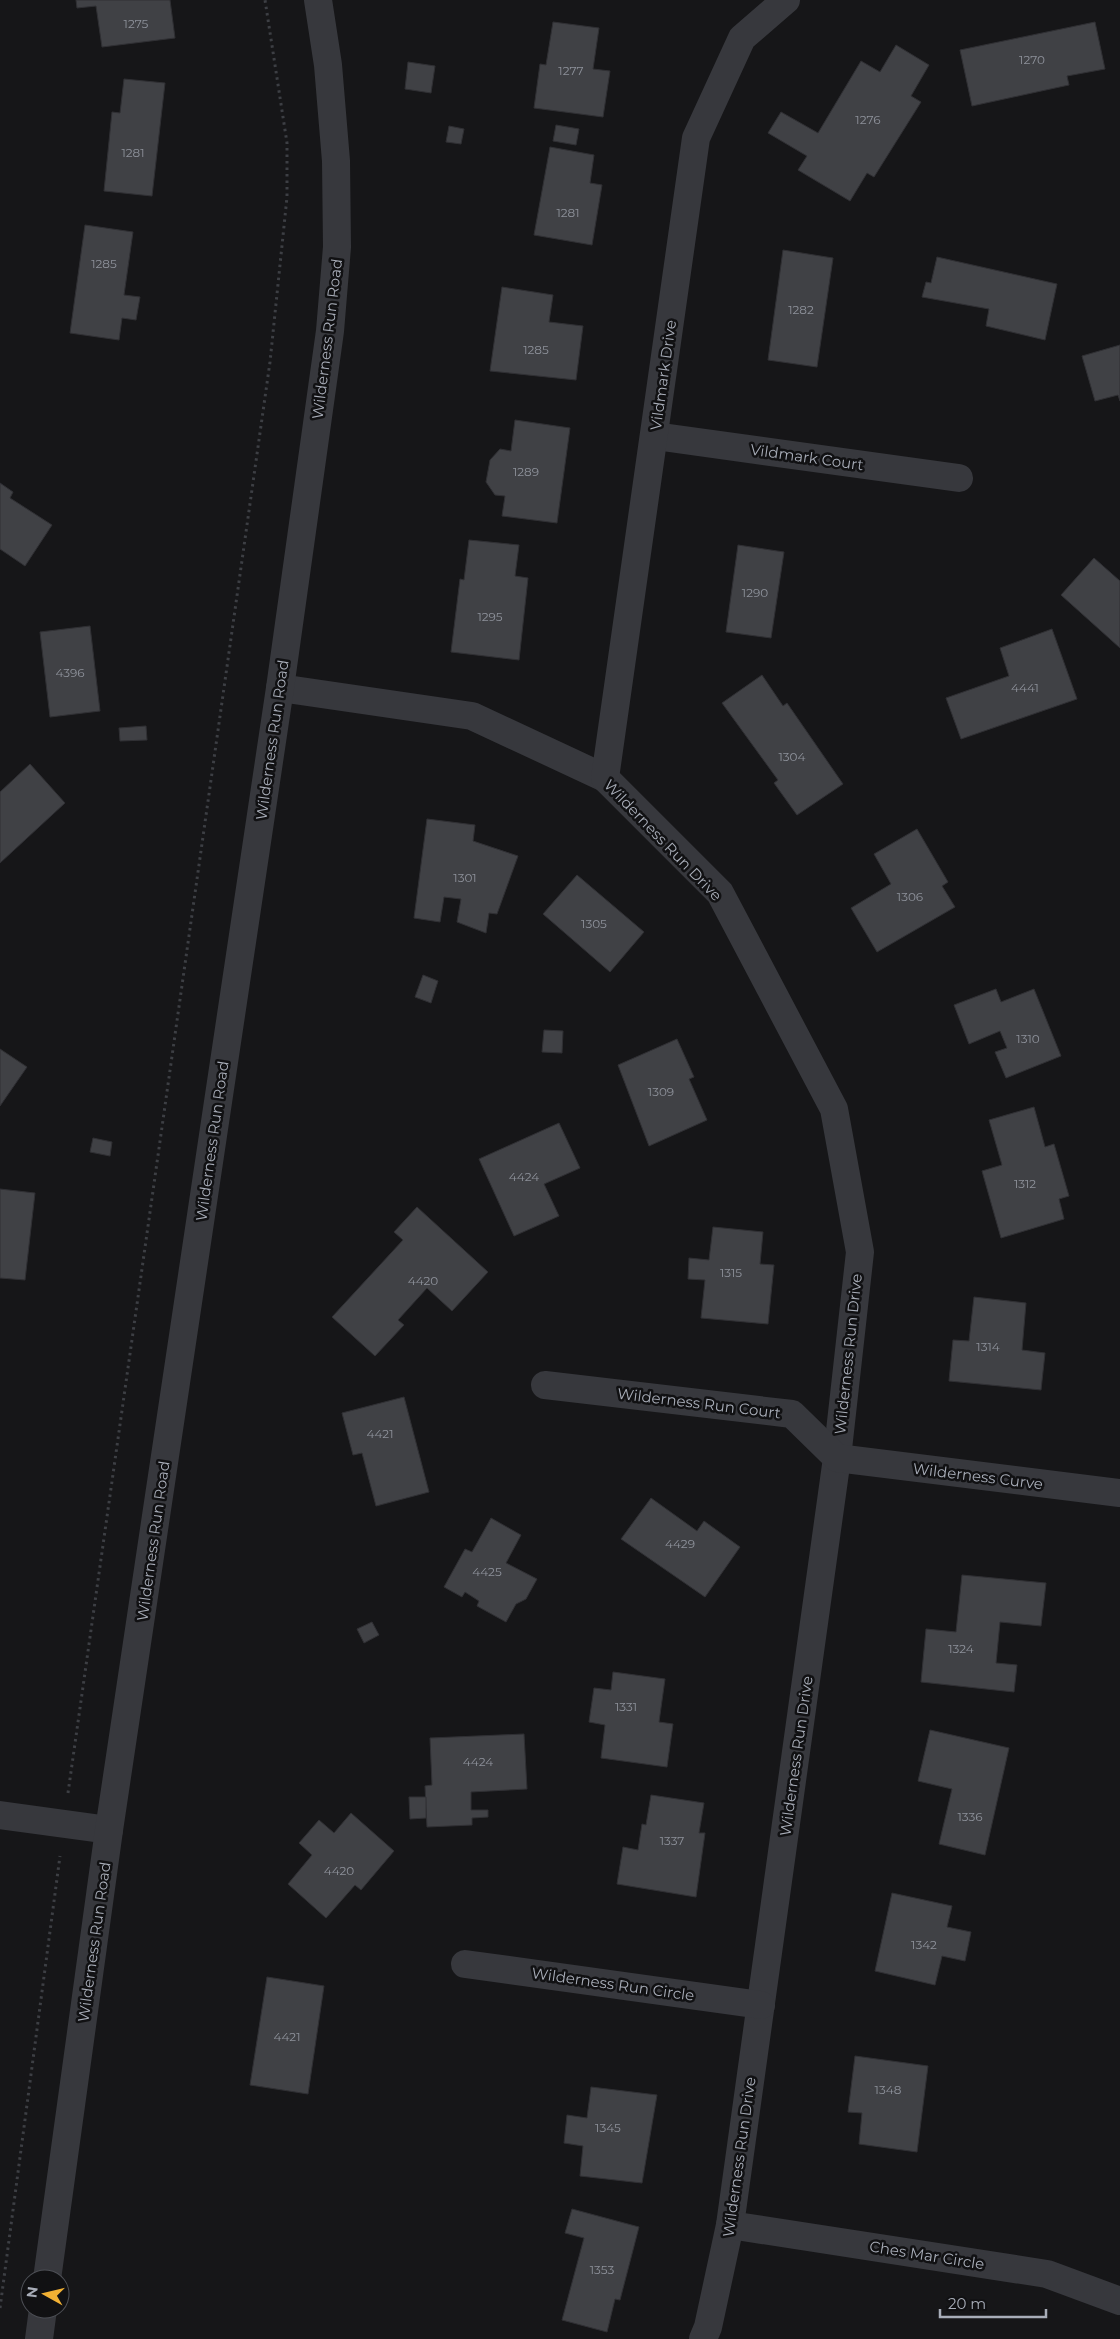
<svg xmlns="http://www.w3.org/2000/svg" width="1120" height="2339" viewBox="0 0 1120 2339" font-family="Montserrat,sans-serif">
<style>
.building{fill:#404145;stroke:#303034}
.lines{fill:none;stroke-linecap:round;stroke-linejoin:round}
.path{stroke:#3d3f44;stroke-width:3;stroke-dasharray:2.5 4;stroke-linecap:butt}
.minor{stroke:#37383d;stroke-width:28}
.tertiary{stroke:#37383d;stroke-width:28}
.labels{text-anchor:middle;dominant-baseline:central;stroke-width:5;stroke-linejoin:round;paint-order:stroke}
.number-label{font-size:12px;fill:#8e929b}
.street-label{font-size:15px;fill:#a8adb8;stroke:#111113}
</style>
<rect width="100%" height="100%" fill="#161618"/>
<g class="building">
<path d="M76,0h94l5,38 -73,9 -6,-41 -19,2z"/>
<path d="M553,22l46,6 -6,41 17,2 -7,46 -69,-9 6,-44 6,1z"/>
<path d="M1095,22l10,47 -38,7 2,9 -97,21 -12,-56z"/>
<path d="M896,45l33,20 -18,31 10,6 -47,75 -7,-4 -17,28 -52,-31 9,-14 -39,-23 13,-21 37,21 43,-72 19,11z"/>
<path d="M408,62l27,4 -4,27 -26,-4z"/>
<path d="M124,79l41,4 -13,113 -48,-5 8,-79 8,1z"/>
<path d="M556,125l23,4 -3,16 -23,-4z"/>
<path d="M449,126l15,3 -3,15 -15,-2z"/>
<path d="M550,147l44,8 -4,28 12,2 -10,60 -58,-10z"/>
<path d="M85,225l48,7 -9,63 16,2 -4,23 -14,-2 -3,22 -49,-7z"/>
<path d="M783,250l50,8 -16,109 -49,-7z"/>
<path d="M937,257l120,27 -12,56 -59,-14 3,-17 -67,-12 4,-15 5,1z"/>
<path d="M502,287l51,8 -4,27 34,4 -7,54 -86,-9z"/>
<path d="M1120,345v56l-2,-6 -23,6 -13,-45z"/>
<path d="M515,420l55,8 -13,95 -55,-7 3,-20 -10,-1 -9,-13 4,-22 10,-11 11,2z"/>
<path d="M0,483l13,9 -3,6 42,27 -27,41 -25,-17z"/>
<path d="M469,540l50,5 -4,31 13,2 -9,82 -68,-8 9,-73 4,1z"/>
<path d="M738,545l46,7 -13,86 -45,-6z"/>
<path d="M1094,558l26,23v67l-59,-53z"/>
<path d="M90,626l10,85 -50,6 -10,-85z"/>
<path d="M1052,629l25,70 -116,40 -15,-41 63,-22 -9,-28z"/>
<path d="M762,675l21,31 4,-3 56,81 -46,31 -23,-32 4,-3 -56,-77z"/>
<path d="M146,726l1,14 -27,1 -1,-13z"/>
<path d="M30,764l35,39 -65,60v-71z"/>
<path d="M427,819l48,6 -2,16 45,15 -21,58 -8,-1 -3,20 -29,-11 4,-23 -17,-2 -4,25 -26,-4z"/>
<path d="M917,829l31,53 -6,4 13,21 -78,45 -26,-44 40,-24 -17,-30z"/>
<path d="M577,875l67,57 -34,40 -67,-58z"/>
<path d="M423,975l15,6 -7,22 -16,-6z"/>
<path d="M996,989l5,13 33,-13 27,67 -55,22 -11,-26 12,-4 -7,-17 -31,13 -15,-39z"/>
<path d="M544,1030l19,1 -1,22 -20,-1z"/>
<path d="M677,1039l17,38 -5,2 18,41 -58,26 -31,-81z"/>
<path d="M0,1049l27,18 -27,39z"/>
<path d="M1034,1107l11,40 9,-3 15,52 -10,3 5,20 -63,19 -19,-67 20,-6 -13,-45z"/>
<path d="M559,1123l21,45 -36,16 15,32 -45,20 -35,-77z"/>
<path d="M93,1138l19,4 -2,14 -20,-4z"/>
<path d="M0,1189l35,4 -10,87 -25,-2z"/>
<path d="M417,1207l71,65 -36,39 -25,-23 -29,32 6,5 -29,31 -43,-39 71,-77 -9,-8z"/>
<path d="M713,1227l50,5 -3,32 14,1 -6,59 -67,-6 4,-38 -17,-1 1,-21 20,2z"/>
<path d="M974,1297l52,6 -4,47 23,3 -4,37 -92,-9 4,-41 16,1z"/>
<path d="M404,1397l25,95 -53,14 -14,-53 -9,2 -11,-42z"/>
<path d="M651,1498l46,33 7,-10 36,26 -35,50 -84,-58z"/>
<path d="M491,1518l30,17 -15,28 31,16 -11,20 -10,5 -10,18 -29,-16 2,-5 -14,-9 -3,5 -18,-10 21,-38 7,3z"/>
<path d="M962,1575l84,8 -5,43 -41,-4 -4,41 21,2 -3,27 -93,-10 5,-53 30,3z"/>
<path d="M372,1622l7,13 -15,8 -7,-14z"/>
<path d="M613,1672l52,7 -6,43 14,2 -6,43 -66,-9 4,-33 -16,-3 5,-34 17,2z"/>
<path d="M930,1730l79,18 -24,107 -46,-11 13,-55 -34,-8z"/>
<path d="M524,1734l3,55 -56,3v18h17v7l-16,1v7l-45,2 -2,-41 7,-1 -2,-47z"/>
<path d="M651,1795l53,8 -5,30h6l-9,64 -79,-13 6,-37 15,3 4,-26 4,1z"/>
<path d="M409,1797h17v21l-16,1z"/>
<path d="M351,1813l43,38 -33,39 -6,-5 -29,33 -38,-34 24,-29 -13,-12 20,-23 15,13z"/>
<path d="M892,1893l60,13 -5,21 24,5 -6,29 -23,-5 -7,29 -60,-14z"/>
<path d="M267,1977l57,9 -16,108 -58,-9z"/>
<path d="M855,2056l73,10 -11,86 -58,-8 3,-31 -14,-1z"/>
<path d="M591,2087l66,8 -15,88 -62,-7 3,-30 -19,-3 3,-28 20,3z"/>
<path d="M572,2209l67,18 -19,73 -5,-1 -8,33 -45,-12 22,-82 -19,-5z"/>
</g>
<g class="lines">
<g class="path">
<path d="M68,1793l202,-1431 17,-165v-54l-22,-143"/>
<path d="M0,2308l60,-452"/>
</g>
<g class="minor">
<path d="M655,436l304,42"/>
<path d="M280,688l192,28 133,62 115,115 114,216 26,143 -23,206 -107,767 -22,102 -5,12"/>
<path d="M605,778l91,-640 46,-100 44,-38"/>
<path d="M545,1385l247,29 45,44 283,35"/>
<path d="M0,1815l109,15"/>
<path d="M465,1964l296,41"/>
<path d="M730,2225l317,49 73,27"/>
</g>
<g class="tertiary">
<path d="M47,2279l62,-449 171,-1142 50,-357 7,-84 -1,-86 -8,-96 -10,-65"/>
<path d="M39,2339l4,-30"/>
</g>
</g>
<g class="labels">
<g class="number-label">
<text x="136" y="23">1275</text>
<text x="1032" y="59">1270</text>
<text x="571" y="70">1277</text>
<text x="868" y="119">1276</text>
<text x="133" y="152">1281</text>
<text x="568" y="212">1281</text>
<text x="104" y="263">1285</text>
<text x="801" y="309">1282</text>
<text x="536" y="349">1285</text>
<text x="526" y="471">1289</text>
<text x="755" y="592">1290</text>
<text x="490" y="616">1295</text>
<text x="70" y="672">4396</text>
<text x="1025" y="687">4441</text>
<text x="792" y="756">1304</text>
<text x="465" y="877">1301</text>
<text x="910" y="896">1306</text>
<text x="594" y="923">1305</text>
<text x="1028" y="1038">1310</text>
<text x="661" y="1091">1309</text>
<text x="524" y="1176">4424</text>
<text x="1025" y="1183">1312</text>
<text x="731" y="1272">1315</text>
<text x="423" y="1280">4420</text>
<text x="988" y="1346">1314</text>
<text x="380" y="1433">4421</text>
<text x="680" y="1543">4429</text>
<text x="487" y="1571">4425</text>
<text x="961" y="1648">1324</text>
<text x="626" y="1706">1331</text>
<text x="478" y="1761">4424</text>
<text x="970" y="1816">1336</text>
<text x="672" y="1840">1337</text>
<text x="339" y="1870">4420</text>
<text x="924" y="1944">1342</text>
<text x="287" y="2036">4421</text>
<text x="888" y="2089">1348</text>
<text x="608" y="2127">1345</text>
<text x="602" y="2269">1353</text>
</g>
<g class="street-label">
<text transform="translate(327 339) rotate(-83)">Wilderness Run Road</text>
<text transform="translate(663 375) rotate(-82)">Vildmark Drive</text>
<text transform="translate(807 457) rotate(8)">Vildmark Court</text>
<text transform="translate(272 740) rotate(-82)">Wilderness Run Road</text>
<text transform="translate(663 840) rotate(46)">Wilderness Run Drive</text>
<text transform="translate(212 1141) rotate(-82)">Wilderness Run Road</text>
<text transform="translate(848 1354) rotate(-84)">Wilderness Run Drive</text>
<text transform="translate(699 1403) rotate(7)">Wilderness Run Court</text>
<text transform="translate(978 1476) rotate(7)">Wilderness Curve</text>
<text transform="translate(153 1541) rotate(-82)">Wilderness Run Road</text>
<text transform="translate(796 1756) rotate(-82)">Wilderness Run Drive</text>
<text transform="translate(94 1942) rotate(-82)">Wilderness Run Road</text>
<text transform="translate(613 1984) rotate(8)">Wilderness Run Circle</text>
<text transform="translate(739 2157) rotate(-82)">Wilderness Run Drive</text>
<text transform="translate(927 2255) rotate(9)">Ches Mar Circle</text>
</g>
</g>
<g transform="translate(45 2294) rotate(278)"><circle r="24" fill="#111113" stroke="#4d4f55"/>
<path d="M0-4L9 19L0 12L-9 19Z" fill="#f2b134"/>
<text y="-8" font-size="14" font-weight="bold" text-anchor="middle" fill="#a8adb8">N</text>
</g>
<path d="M940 2309v8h106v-8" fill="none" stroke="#a8adb8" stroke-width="2.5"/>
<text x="948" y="2309" font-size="15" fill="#a8adb8" stroke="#111113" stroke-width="4" paint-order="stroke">20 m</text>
</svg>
